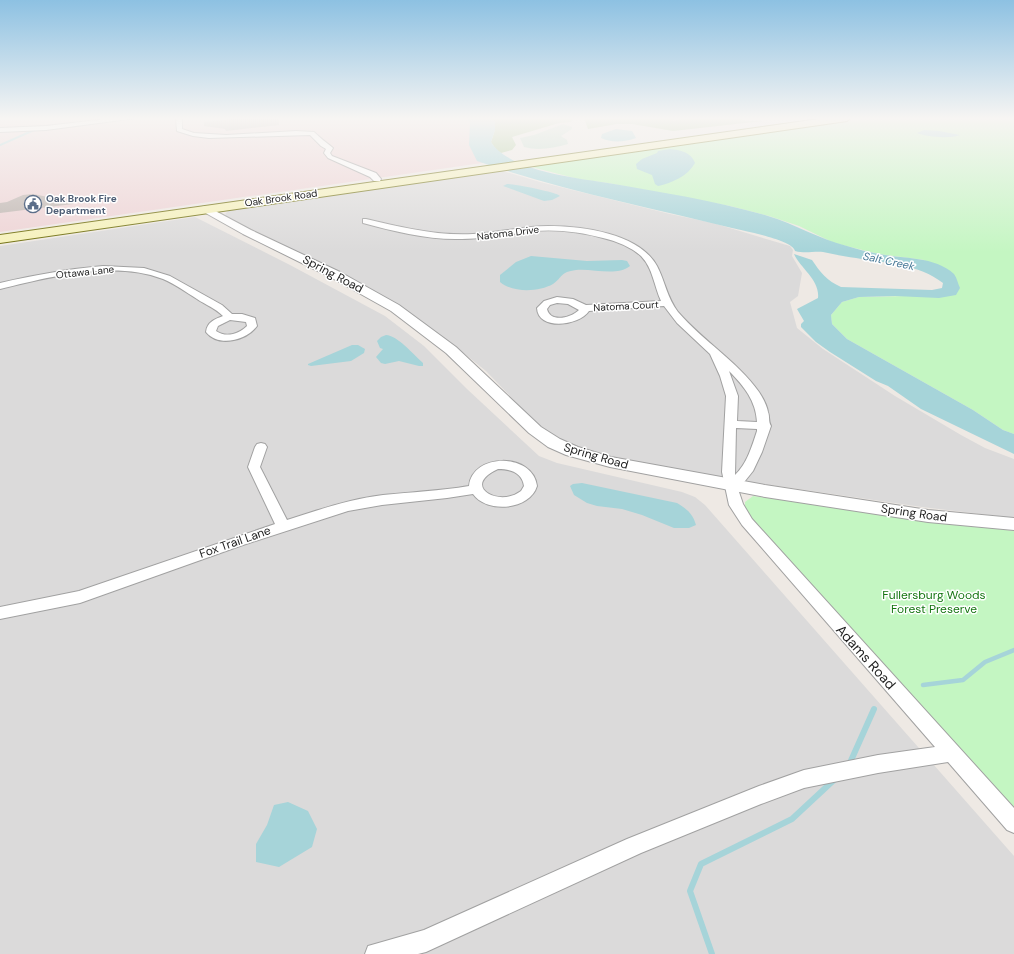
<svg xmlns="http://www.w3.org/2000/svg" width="1014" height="954" viewBox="0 0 1014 954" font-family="'DM Sans',sans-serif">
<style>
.residential{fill:#dbdada}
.commercial{fill:#eed3d5}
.forest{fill:#aecb9a}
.wetland{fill:#c1dbcc}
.park{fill:#c4f6c2}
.water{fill:#a6d4d9}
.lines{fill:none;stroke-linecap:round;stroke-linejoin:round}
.stream-far2{stroke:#a6d4d9;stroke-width:2}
.stream-far1{stroke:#a6d4d9;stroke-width:4.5}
.stream{stroke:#a6d4d9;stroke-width:6}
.building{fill:#beb4b0}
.minor-casing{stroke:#a1a1a1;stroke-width:2}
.tertiary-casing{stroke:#a1a1a1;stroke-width:2}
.secondary-casing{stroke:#6e6d0a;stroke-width:2}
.minor{fill:#fff;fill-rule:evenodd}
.tertiary{fill:#fff;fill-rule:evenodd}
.secondary{fill:#f6f2ba;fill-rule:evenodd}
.labels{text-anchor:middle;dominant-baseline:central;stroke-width:3;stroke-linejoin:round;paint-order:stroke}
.far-service-label{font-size:10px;font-weight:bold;fill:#4e5e75;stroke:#fff;text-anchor:start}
.far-street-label{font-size:10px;fill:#1d1d1d;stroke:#fff}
.far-water-label{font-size:11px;font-style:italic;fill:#497a98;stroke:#fff}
.street-label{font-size:12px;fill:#1d1d1d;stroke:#fff}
.park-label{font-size:12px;fill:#157511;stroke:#fff}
.near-street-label{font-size:14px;fill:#1d1d1d;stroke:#fff}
</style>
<rect width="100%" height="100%" fill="#eee9e4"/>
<g class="residential">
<path d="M496,169l44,13 130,32 43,9 77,23 3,4 -1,6 10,17 -4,23 -8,6 7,26 26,21 72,47 66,39 24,13 29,11v59l-92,-11 -220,-32 -83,-16 -28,-7 -30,-12 -25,-17 -50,-52 -30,-24 -40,-30 -45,-26 -143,-73 -3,-4 5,-5z"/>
<path d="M195,217l95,48 95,51 39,30 43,43 72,67 18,7 125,29 13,5 10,8 309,351v98h-1014v-708z"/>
</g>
<path class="commercial" d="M0,118h469l20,44 -489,70z"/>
<g class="forest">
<path d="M490,118h84l-3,4 -12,1 -47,14 4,8 -4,5 -11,3 -5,-3 -5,-8 4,-12v-8z"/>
<path d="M584,118h92l-4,3 14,-3h52l9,3h16l-90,10 -41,-7h-15l-29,5z"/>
</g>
<path class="wetland" d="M563,124l9,3v2l-11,7 6,4 1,4c-15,4 -29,7 -44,3l-4,-9 14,-3z"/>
<g class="park">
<path d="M868,118h146v316l-11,-4 -30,-20 -126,-71 -15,-15 -1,-9 11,-13 17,-5 97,-2 -32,-35 -45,-6 -45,-11 -35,-17 -30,-10 -39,-10 -122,-23 -30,-4 -50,-13z"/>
<path d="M753,496l261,35v278l-257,-282 -12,-18v-7z"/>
</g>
<g class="water">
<path d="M466,118h24l5,4v8l-4,12c18,29 86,36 117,41 53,9 108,18 160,33 27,8 51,23 79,30 10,3 21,6 32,8 24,5 56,2 75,20 3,4 4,10 6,14l-4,7 -17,3 -44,-2 -36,1 -17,5 -11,13 1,9 15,15 126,71 30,20 11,4v20l-93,-45 -33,-23 -12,-5 -46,-29 -14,-10 -15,-15v-3l3,-3 -7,-12 21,-11c2,-18 -17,-29 -24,-44l18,6c8,12 15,21 29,27l91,3 10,-2 1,-5c-24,-19 -58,-20 -87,-25 -11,-1 -22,-4 -33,-6 -10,-1 -17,2 -28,-1 -2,-11 -51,-20 -63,-23 -85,-21 -172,-38 -255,-67l-8,-16 1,-23z"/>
<path d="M616,129l16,2 4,7c-11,4 -25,5 -35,0l1,-4z"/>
<path d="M924,130l15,1 21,4c-11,4 -32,2 -43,-2z"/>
<path d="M670,149c10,1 21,3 25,14 -7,13 -23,20 -37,23l-3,-2 -3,-9 -15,-6 -1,-5 6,-5 15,-6 1,-2z"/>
<path d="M507,184c7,0 49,8 53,12l-8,4 -8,1 -41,-15z"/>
<path d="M531,256l56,5 35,-1 5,1 3,5c-14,11 -38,2 -54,4 -16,2 -13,7 -23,14 -14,8 -40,9 -53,-2v-7l16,-13z"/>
<path d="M386,335c11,0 28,20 37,28v3h-4l-20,-5 -14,3 -4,-1 -5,-6 7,-8 -3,-1 -3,-7 4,-4z"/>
<path d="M352,345h6l7,4 -1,4 -13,8 -40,5 -3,-1v-1z"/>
<path d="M582,483l95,20c10,6 16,11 19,22l-7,3h-15l-32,-13 -20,-6 -25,-3 -10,-3 -13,-8 -4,-9 3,-2z"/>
<path d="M288,802l20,9 9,18 -5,18 -33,20 -23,-5v-18l11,-19 7,-20z"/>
</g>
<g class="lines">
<g class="stream-far2">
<path d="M53,120l2,-2"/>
<path d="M0,145l34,-15"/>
</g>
<path class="stream-far1" d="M923,685l40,-5 22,-18 29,-12"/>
<g class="stream">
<path d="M849,765l25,-56"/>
<path d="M712,954l-22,-63 11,-27 91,-45 43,-40"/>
</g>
</g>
<g class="building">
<path d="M240,118h39v7l-53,6 -1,-2 -21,-3v-4z"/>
<path d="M33,194l40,8v2l-73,9v-10l7,-1 16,-7z"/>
</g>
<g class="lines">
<g class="minor-casing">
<g id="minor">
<path d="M115,118h21l-90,12 -46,2v-4l46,-2z"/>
<path d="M176,118h6v11l12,4 32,2 70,-4 18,1c6,6 13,11 19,16l-3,5 2,3 44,17 5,6 -1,2h-6l-4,-4 -42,-19 -4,-5 2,-4 -5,-3 -11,-11 -101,3 -16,-2 -16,-5z"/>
<path d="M363,219h3c35,8 70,17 107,15 25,-1 50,-8 75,-8 34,0 91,7 109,40 8,15 10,32 21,46 25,29 59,49 81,80 4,6 8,14 9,20 2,5 0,9 3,14l-9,26 -9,19 -8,10 -8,5 6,18 9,15 262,289v25l-7,-3 -59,-68 -70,11 -74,15 -43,16 -120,49 -215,99 -8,2h-53l3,-8 56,-16 203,-91 132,-53 45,-16 74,-15 57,-8 -193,-222 -13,-20 -7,-33 4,-76 -6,-20 -10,-22 -33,-31 -13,-17 -75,5c-10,15 -51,20 -52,-3l7,-7 13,-4 16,2 13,6 75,-4c-7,-15 -8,-33 -20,-45 -10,-9 -25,-15 -38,-18 -22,-6 -46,-9 -69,-7 -26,3 -52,9 -78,8 -32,0 -63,-8 -93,-16zM557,303l11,1 11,6c-8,8 -29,13 -32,-1l3,-4zM729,371c15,15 27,30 28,51l-20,-1 1,-25zM736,428l21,1v2c-5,15 -10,33 -22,44z"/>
<path d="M103,266l41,2 26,8 52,29 10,9h10l13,4 2,8c-10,14 -38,22 -51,6 1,-10 9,-13 17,-16 -8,-8 -17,-11 -26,-17 -11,-7 -22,-15 -34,-20 -49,-19 -114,-2 -163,10v-6c34,-8 68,-14 103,-17zM230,320l16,2 1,4c-8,8 -21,12 -31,5l2,-5z"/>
<path d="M261,443l4,1 2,3 -7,20 27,53c31,-10 63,-21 96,-25 28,-3 57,-4 86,-9 3,-33 64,-34 68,0 -7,24 -50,28 -64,8l-26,4 -65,7 -34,6 -108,35 -160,57 -80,16v-12l79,-16 196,-67 -27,-57 7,-20 2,-3zM498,469c12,0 24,3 26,17l-3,5c-22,17 -61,-5 -23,-22z"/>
</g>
</g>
<g class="tertiary-casing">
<path id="tertiary" d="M206,206l45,24 89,42 59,33 57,42 85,80 19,12 18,8 33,10 154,28 163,25 86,8v12l-86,-8 -163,-25 -155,-30 -44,-12 -18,-8 -19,-14 -83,-80 -55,-42 -59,-33 -89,-44 -41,-23 -1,-2 1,-2z"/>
</g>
<g class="secondary-casing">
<path id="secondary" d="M826,118h25l-4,3 -847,122v-8z"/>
</g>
<use href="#minor" class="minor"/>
<use href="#tertiary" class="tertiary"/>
<use href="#secondary" class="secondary"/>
</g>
<linearGradient id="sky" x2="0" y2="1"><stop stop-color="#8dc1e2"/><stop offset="0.47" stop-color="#f7f5f3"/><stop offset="1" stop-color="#f7f5f3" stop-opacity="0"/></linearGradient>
<rect width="1014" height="252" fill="url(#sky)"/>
<defs>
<g id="civic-ring" transform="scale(0.9)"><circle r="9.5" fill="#fff" stroke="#5c6f8a" stroke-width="1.5"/><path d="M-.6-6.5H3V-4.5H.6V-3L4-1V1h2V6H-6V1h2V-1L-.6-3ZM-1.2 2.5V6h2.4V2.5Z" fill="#5c6f8a"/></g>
</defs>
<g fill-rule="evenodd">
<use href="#civic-ring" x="33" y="204"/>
</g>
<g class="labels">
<g class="far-service-label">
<text x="46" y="198">Oak Brook Fire<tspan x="46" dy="12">Department</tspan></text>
</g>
<g class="far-street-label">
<text transform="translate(281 198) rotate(-8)">Oak Brook Road</text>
<text transform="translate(508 233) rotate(-7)">Natoma Drive</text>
<text transform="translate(85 272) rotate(-6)">Ottawa Lane</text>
<text transform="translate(626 306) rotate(-3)">Natoma Court</text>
</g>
<g class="far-water-label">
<text transform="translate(889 261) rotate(12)">Salt Creek</text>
</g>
<g class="street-label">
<text transform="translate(333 274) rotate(28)">Spring Road</text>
<text transform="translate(596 456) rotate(16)">Spring Road</text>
<text transform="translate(914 513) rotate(8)">Spring Road</text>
<text transform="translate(235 542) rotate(-19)">Fox Trail Lane</text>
</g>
<g class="park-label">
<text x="934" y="595">Fullersburg Woods<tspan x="934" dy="14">Forest Preserve</tspan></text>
</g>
<g class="near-street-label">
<text transform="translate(866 657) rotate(48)">Adams Road</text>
</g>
</g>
</svg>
